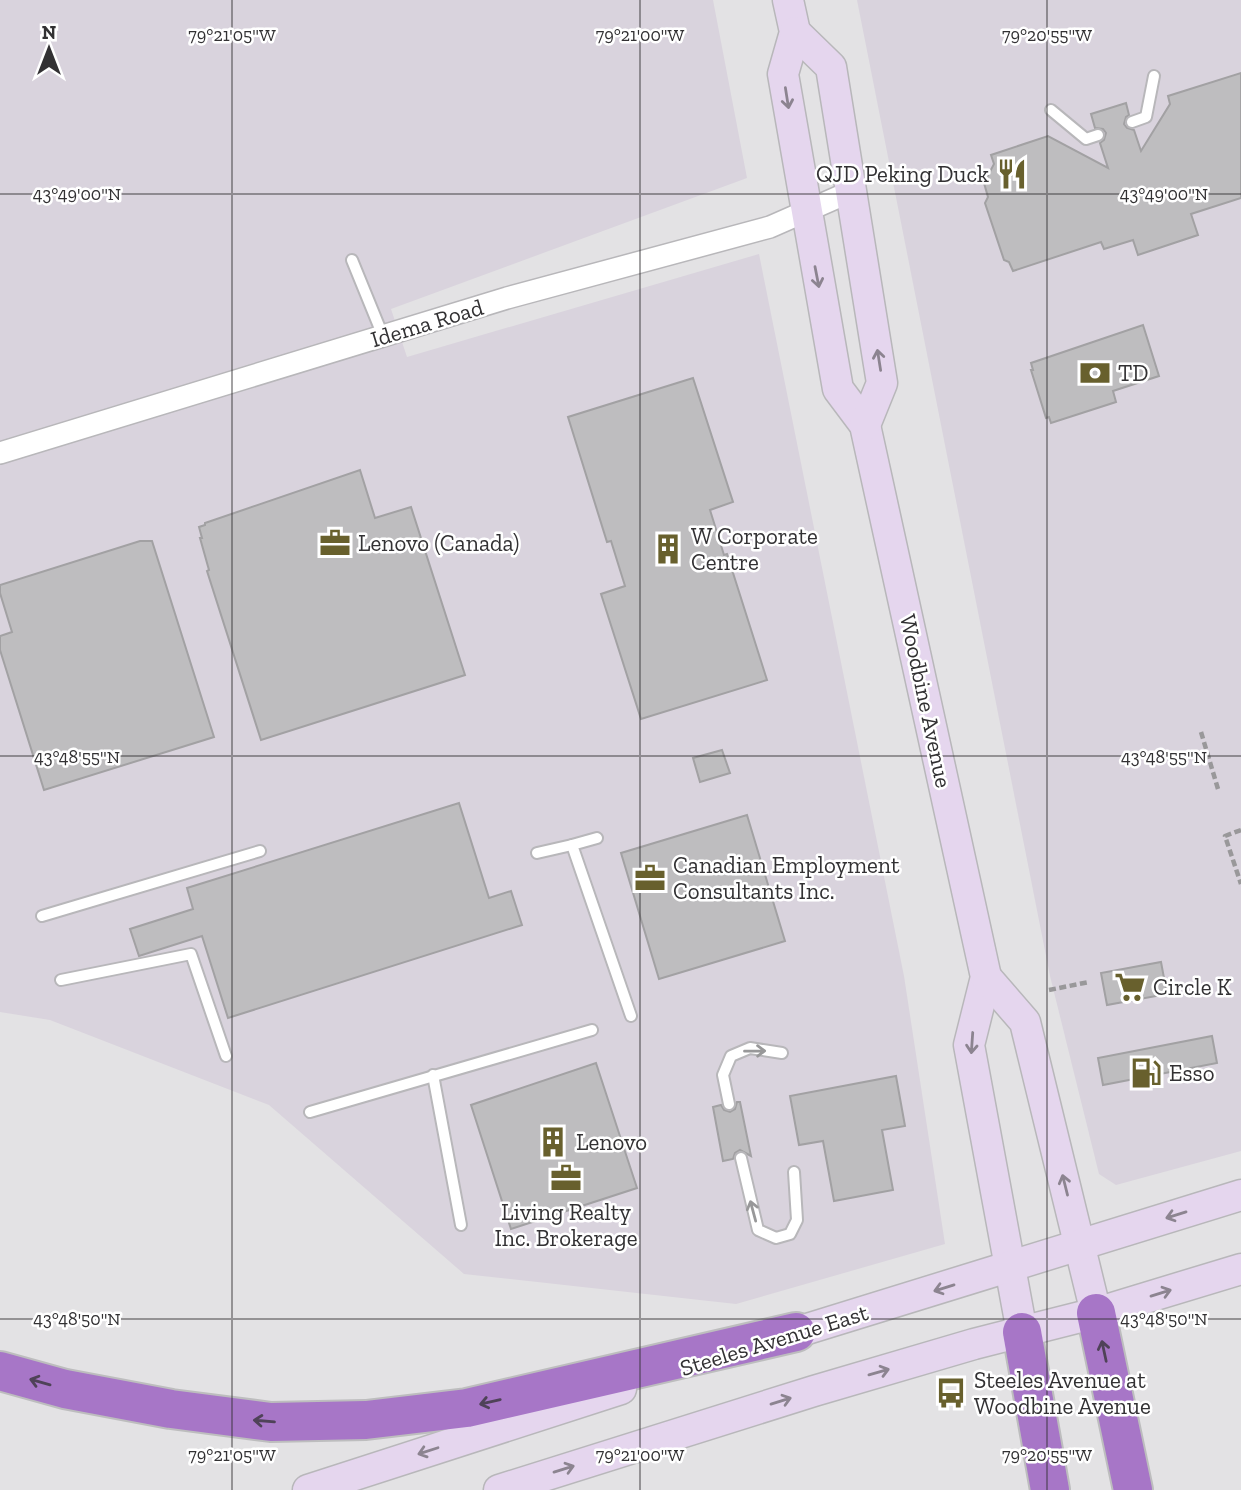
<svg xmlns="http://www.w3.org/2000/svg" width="1241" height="1490" viewBox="0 0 1241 1490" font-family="'Zilla Slab',serif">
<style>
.built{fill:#d9d3dd}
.building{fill:#bebdbf;stroke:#a2a1a3;stroke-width:2}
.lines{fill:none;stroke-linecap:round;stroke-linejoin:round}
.lane-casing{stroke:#b8b7ba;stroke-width:14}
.street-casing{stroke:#b8b7ba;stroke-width:24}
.secondary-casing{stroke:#b8b7ba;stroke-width:33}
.highway-casing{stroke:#bdbdbe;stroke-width:42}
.path{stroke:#99989a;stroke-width:4.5;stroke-dasharray:7 3.5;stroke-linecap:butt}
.lane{stroke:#fff;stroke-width:10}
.street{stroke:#fff;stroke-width:21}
.secondary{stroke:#e5d6ee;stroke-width:30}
.highway{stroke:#a776c7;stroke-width:38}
.oneway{stroke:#8c8490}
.oneway2{stroke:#989899}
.oneway3{stroke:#4f4258}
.ticks{fill:none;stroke:#323133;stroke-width:2;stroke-opacity:0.45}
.labels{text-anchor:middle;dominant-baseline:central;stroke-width:5;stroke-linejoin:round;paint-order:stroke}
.poi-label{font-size:23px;fill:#323133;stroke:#fff;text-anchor:start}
.street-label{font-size:23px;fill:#323133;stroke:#fff}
.ticks-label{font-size:18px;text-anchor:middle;fill:#323133;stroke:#fff;stroke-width:5;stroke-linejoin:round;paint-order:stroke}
</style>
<rect width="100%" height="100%" fill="#e3e2e4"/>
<g class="built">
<path d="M0,0h713l34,178 -356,131 16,48 352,-103 145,722 41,268 -209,60 -272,-30 -195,-169 -219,-85 -50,-8z"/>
<path d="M857,0h384v1151l-125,34 -17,-11 -49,-198z"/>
</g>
<g class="building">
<path d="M1241,73v125l-50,16 7,21 -60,20 -5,-15 -29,9 -3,-7 -88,29 -4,-9 -5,-2 -19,-57 3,-6 -4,-14 10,-19 -3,-9 57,-19 60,32 -8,-25 4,-3 2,-7 -3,-4 -8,-1 -4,-14 35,-11 3,12 -3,2 -2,7 3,4 7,2 7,21 29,-47 -2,-8z"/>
<path d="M1143,325l16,51 -46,15 3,11 -65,21 -2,-6 -3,1 -15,-48h2l-2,-7z"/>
<path d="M693,378l40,124 -23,8 14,45 3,-1 40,126 -126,39 -40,-125 24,-8 -14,-45 -4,1 -39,-125z"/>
<path d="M360,470l15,48 36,-11 54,168 -204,65 -54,-169 2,-1 -9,-32h2l-3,-11 6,-2v-2z"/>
<path d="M140,541h12l62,196 -170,53 -44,-140v-14l12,-4 -12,-39v-8z"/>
<path d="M722,750l8,23 -30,9 -7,-24z"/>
<path d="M459,803l30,95 22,-7 11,34 -294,93 -26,-82 -63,20 -9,-27 63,-20 -6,-21z"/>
<path d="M747,815l38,126 -126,38 -38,-126z"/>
<path d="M1161,962l6,32 -60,11 -6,-32z"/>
<path d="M1212,1036l5,27 -114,22 -5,-27z"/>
<path d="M596,1063l41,125 -126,41 -40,-124z"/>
<path d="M896,1076l9,50 -23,4 11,60 -59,11 -11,-60 -24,4 -9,-49z"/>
<path d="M737,1102h3l11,54 -11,-6 -5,3 -2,6 -10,2 -10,-54 8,-2 3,5 6,2 5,-3z"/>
</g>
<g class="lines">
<g class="lane-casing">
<g id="lane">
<path d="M1051,110l35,29 12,-4"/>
<path d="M1132,122l14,-5 8,-41"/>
<path d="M352,260l31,76"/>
<path d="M597,838l-25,7 59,171"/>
<path d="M537,853l35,-8"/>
<path d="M42,916l218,-65"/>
<path d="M61,980l130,-26 35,102"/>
<path d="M433,1075l28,150"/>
<path d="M729,1104l-6,-29 8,-19 19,-8 32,5"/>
<path d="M310,1112l282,-82"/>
<path d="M741,1158l17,72 18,8 14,-4 7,-14 -3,-48"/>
</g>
</g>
<g class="street-casing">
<path id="street" d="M0,453l507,-155 263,-71 82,-36"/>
</g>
<g class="secondary-casing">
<g id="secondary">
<path d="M788,0l7,32 -12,42 55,315 27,36 121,552 -17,68 53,287"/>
<path d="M795,32l36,35 51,316 -17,42"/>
<path d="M986,977l39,45 71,291"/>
<path d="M778,1338l463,-143"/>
<path d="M308,1490l313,-101"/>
<path d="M499,1490l315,-99 160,-47 122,-31 145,-44"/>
</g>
</g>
<g class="highway-casing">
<g id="highway">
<path d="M1096,1313l37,177"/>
<path d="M1022,1332l28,158"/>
<path d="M0,1371l65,18 106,20 100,13 95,-2 101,-12 329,-76"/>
</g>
</g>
<g class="path">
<path d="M1201,732l17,57"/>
<path d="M1241,830l-16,6 16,48"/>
<path d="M1049,990l40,-8"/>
</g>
<use href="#lane" class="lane"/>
<use href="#street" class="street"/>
<use href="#secondary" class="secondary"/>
<use href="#highway" class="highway"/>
</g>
<defs><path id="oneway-shaft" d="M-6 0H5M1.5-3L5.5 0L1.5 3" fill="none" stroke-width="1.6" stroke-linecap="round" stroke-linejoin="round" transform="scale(1.75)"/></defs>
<g class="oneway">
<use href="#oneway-shaft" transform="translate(787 98) rotate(81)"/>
<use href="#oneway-shaft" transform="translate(817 277) rotate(79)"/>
<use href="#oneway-shaft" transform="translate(879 360) rotate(-99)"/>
<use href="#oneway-shaft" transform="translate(972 1043) rotate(94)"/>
<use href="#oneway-shaft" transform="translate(1065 1185) rotate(-104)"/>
<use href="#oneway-shaft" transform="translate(1176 1215) rotate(163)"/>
<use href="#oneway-shaft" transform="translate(944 1288) rotate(163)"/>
<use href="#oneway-shaft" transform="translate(1161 1293) rotate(-17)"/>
<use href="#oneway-shaft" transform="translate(879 1372) rotate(-16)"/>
<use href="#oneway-shaft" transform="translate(781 1401) rotate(-17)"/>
<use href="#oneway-shaft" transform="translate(428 1451) rotate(162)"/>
<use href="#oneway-shaft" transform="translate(564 1469) rotate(-17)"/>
</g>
<g class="oneway2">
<use href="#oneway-shaft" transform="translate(755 1051) rotate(-1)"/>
<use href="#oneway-shaft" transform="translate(753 1211) rotate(-105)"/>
</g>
<g class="oneway3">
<use href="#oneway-shaft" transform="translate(1104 1351) rotate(-102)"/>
<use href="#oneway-shaft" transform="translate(40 1382) rotate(-164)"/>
<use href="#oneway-shaft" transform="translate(490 1402) rotate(167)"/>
<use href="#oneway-shaft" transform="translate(264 1421) rotate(-175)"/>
</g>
<path class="ticks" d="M232,0v1490M640,0v1490M1047,0v1490M0,194h1241M0,756h1241M0,1319h1241"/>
<defs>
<g id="restaurant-bare" transform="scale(2.415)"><path d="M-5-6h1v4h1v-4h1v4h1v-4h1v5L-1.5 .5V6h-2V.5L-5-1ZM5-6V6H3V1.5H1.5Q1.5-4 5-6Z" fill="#68602d" stroke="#fff" stroke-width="2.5" paint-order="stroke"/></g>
<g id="bank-bare" transform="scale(2.415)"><path d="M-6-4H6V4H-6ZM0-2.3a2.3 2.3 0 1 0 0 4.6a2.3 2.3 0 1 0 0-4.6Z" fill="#68602d" stroke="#fff" stroke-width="2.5" paint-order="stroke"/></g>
<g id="office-bare" transform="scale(2.415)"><path d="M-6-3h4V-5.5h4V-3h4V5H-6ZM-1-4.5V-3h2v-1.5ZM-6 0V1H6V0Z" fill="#68602d" stroke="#fff" stroke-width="2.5" paint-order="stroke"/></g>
<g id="building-bare" transform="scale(2.415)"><path d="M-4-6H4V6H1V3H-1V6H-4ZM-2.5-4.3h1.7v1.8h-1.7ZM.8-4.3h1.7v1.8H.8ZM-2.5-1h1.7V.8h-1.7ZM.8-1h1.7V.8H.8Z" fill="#68602d" stroke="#fff" stroke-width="2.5" paint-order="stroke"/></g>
<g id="supermarket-bare" transform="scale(2.415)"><path d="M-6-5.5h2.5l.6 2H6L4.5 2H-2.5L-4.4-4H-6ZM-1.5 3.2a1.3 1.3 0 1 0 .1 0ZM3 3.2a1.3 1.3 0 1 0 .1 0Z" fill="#68602d" stroke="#fff" stroke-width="2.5" paint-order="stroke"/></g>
<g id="fuel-bare" transform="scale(2.415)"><path d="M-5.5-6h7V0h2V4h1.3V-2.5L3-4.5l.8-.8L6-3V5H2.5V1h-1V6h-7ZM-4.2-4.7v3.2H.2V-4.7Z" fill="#68602d" stroke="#fff" stroke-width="2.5" paint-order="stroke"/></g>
<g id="bus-bare" transform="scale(2.415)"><path d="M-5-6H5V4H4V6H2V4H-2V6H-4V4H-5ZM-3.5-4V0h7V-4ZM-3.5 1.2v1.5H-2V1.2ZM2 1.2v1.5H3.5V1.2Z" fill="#68602d" stroke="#fff" stroke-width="2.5" paint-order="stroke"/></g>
</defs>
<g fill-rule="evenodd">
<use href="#restaurant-bare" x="1012" y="174"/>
<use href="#bank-bare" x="1095" y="373"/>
<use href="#office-bare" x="335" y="543"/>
<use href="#building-bare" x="668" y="549"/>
<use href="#office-bare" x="650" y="878"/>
<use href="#supermarket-bare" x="1130" y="987"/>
<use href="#fuel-bare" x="1146" y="1073"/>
<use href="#building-bare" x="553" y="1142"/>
<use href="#office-bare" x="566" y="1178"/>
<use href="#bus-bare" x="951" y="1393"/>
</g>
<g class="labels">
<g class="poi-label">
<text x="989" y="174" text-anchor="end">QJD Peking Duck</text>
<text x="1118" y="373">TD</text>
<text x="691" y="536">W Corporate<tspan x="691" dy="26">Centre</tspan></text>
<text x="358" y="543">Lenovo (Canada)</text>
<text x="673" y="865">Canadian Employment<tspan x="673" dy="26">Consultants Inc.</tspan></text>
<text x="1153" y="987">Circle K</text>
<text x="1169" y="1073">Esso</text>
<text x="576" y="1142">Lenovo</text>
<text x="566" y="1212" text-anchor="middle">Living Realty<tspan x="566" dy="26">Inc. Brokerage</tspan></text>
<text x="974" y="1380">Steeles Avenue at<tspan x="974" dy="26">Woodbine Avenue</tspan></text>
</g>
<g class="street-label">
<text transform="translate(427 323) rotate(-17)">Idema Road</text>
<text transform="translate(926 701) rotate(78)">Woodbine Avenue</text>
<text transform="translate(774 1340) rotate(-17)">Steeles Avenue East</text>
</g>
</g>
<g class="ticks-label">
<text x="232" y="41">79°21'05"W</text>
<text x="640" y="41">79°21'00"W</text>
<text x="1047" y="41">79°20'55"W</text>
<text x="77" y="200">43°49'00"N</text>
<text x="1164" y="200">43°49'00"N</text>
<text x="77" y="763">43°48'55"N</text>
<text x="1164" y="763">43°48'55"N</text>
<text x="77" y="1325">43°48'50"N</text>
<text x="1164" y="1325">43°48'50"N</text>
<text x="232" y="1461">79°21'05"W</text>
<text x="640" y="1461">79°21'00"W</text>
<text x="1047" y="1461">79°20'55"W</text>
</g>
<g transform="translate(49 49)" stroke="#ffffff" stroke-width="5" paint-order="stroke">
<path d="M0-5L12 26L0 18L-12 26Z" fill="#323133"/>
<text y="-10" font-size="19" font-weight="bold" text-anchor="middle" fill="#323133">N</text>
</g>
</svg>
